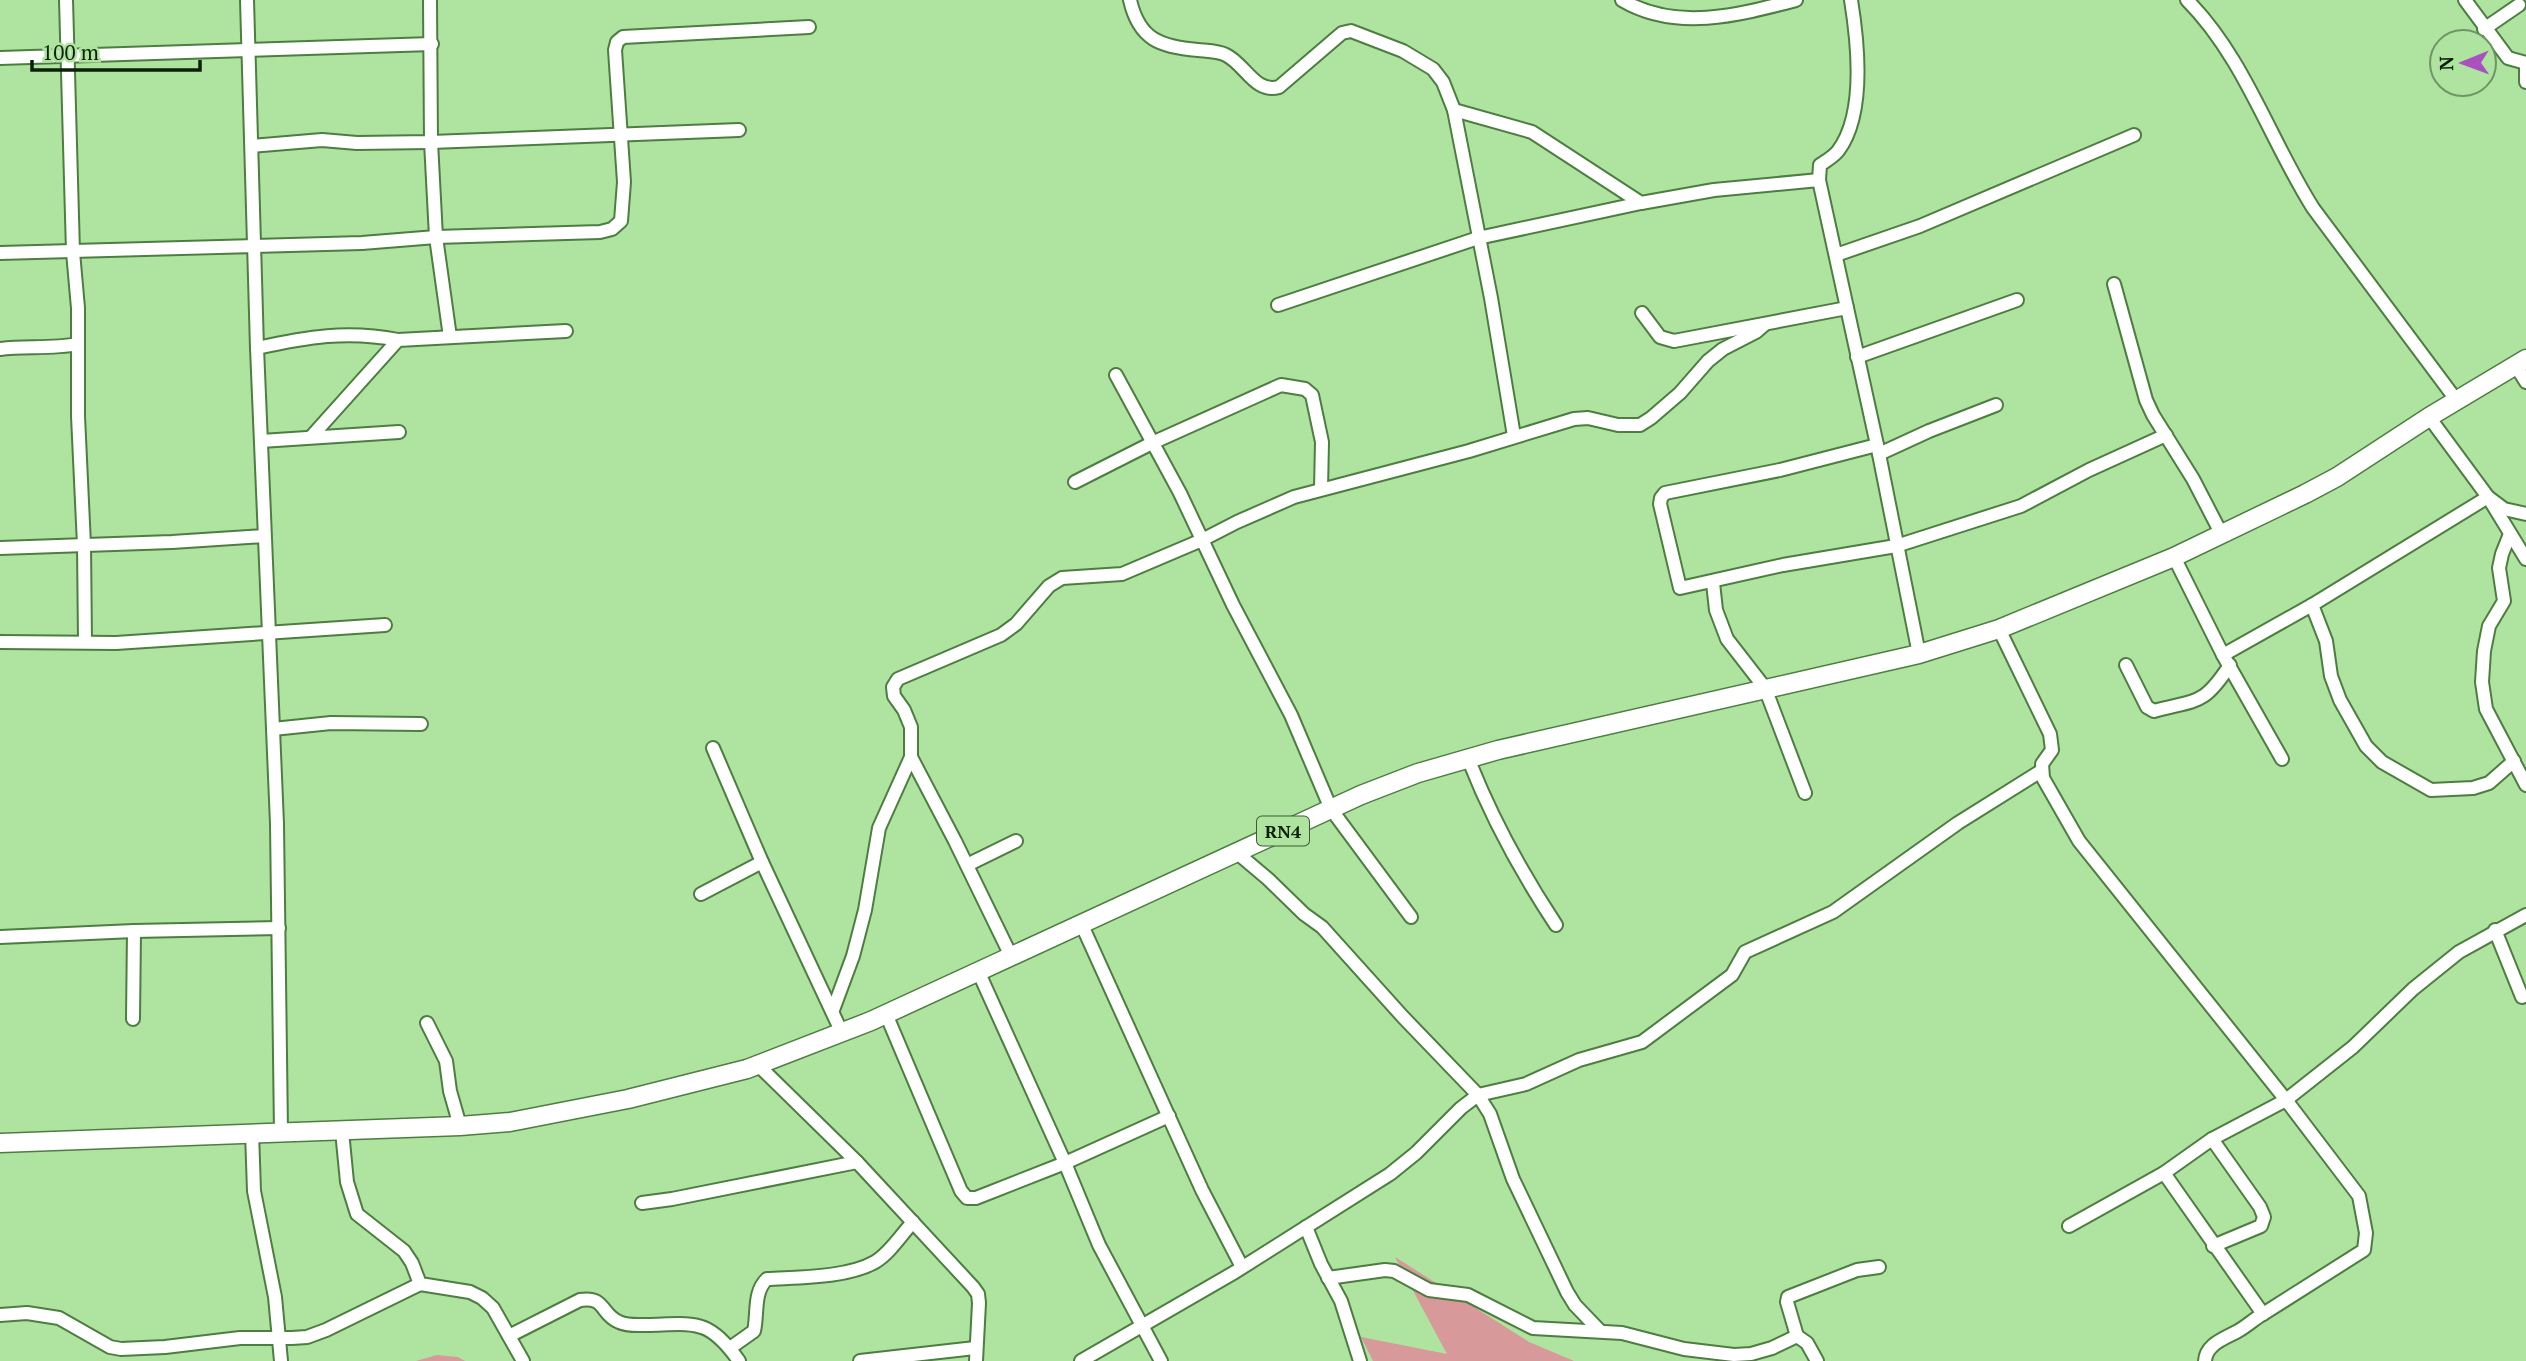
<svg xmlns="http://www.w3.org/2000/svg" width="2526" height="1361" viewBox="0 0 2526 1361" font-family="'PT Serif',serif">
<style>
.green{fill:#d79999}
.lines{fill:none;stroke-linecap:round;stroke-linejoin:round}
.minor-casing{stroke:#4d7d40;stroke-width:16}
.highway-casing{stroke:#4d7d40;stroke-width:21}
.minor{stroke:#fff;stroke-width:12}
.highway{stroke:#fff;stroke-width:18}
.labels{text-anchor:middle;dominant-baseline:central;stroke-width:7;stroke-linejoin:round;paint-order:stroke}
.shield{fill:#afe3a0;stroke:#3d5a35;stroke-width:2}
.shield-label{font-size:18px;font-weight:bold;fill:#0c2007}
</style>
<rect width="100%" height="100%" fill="#afe3a0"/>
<g class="green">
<path d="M1395,1257l134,85 45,19h-201l-12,-24 86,17z"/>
<path d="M437,1355l21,2 7,4h-49z"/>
</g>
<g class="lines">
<g class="minor-casing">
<g id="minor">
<path d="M66,0l7,252 5,56v108l6,129 1,97"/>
<path d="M247,0l10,348 20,476 4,308"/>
<path d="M430,0l1,142 5,95 14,100"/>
<path d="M1130,0c9,40 31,47 68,50 9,1 20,1 28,5 19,9 29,39 53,32l63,-54 9,-2 52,20 30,18 10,13 11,28 37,188 23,138"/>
<path d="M1622,0c54,32 117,15 174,0"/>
<path d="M1851,0c7,43 15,114 -13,151 -5,6 -12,10 -18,14l-1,15 60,274 40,200"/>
<path d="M2187,0c57,57 83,140 126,208l144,193"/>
<path d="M2465,0l43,58 18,5"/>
<path d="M2484,29l35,-24"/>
<path d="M0,58l432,-14"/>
<path d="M2526,63v19"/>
<path d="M1454,110l78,22 109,71 73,-13 105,-10"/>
<path d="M252,146l70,-6 35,3 74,-1 308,-12"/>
<path d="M0,253l362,-10 74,-6 164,-5 12,-3 9,-8 3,-39 -9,-132 2,-8 6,-5 186,-10"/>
<path d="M1836,255l84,-29 214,-91"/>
<path d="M2114,284l32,116 7,15 40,64 29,56"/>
<path d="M1278,305l200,-67 163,-35"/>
<path d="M1642,313l18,24 14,4 173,-33"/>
<path d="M257,348c50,-11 90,-18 141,-8"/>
<path d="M0,349c26,-3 52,0 78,-5"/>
<path d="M1857,357l160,-57"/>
<path d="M2516,366l10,16"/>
<path d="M1116,375l64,118 53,112 58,110 40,94 80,108"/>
<path d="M2429,417l59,80 38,62"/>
<path d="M311,437l87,-97 168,-9"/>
<path d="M261,441l138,-9"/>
<path d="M1877,445l-97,25 -115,23 -4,5 -1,6 20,84 103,-23 113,-19 125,-40 68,-36 77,-35"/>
<path d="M1879,454l50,-23 67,-26"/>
<path d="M1075,482l77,-39 129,-58 24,4 7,6 10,47 -1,47"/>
<path d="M2510,534l-8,20 -3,14 5,33 -15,25 -5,25 -2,31 4,27 40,76"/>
<path d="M0,548l172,-6 92,-6"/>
<path d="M2174,557l49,98 59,104"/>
<path d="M1713,583l3,27 11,29 38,49 40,105"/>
<path d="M2312,605l14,36 5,35 9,24 26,46 16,16 49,28 42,-2 16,-5 25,-22"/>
<path d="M1999,629l51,105 2,16 -10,14 1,14 36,63 207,259 73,96 7,37 -2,17 -101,64"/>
<path d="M0,642l116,1 269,-18"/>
<path d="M2223,655l89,-50 176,-108 16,12 22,5"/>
<path d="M2126,665l21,42 7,4c44,-12 49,-5 76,-46"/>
<path d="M273,729l58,-6 90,1"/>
<path d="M713,748l49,114"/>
<path d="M911,757l44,84 56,115"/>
<path d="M1468,758c23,59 53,114 88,167"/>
<path d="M1236,852l32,27 36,35 18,13 81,90 75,78 12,19 23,65 54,113 8,13 25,26"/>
<path d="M967,865l49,-24"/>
<path d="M701,894l61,-32 80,171"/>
<path d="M1081,923l121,267 40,77"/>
<path d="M2495,930l27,67"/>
<path d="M0,937l134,-6 145,-3"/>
<path d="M978,971l87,192 34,82 62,116"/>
<path d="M833,1010l20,-54 12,-46 14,-82 32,-71v-30l-7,-17 -10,-14 -1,-9 5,-8 103,-44 15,-11 33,-38 13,-8 60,-4 80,-34 35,-18 57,-25 175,-46 105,-32 14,-1 30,7h22l11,-7 29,-25 28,-32 15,-12 33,-17 8,-7"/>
<path d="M886,1014l75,177 6,7h9l89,-35 104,-47"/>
<path d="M133,1019l1,-88"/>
<path d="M427,1023l19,38 4,30 10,35"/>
<path d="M758,1065l99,97 116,125 5,7 1,9 -3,58"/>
<path d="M342,1131l5,51 10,32 47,37 8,12 8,21 50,8 12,6 11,10 30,53"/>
<path d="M252,1132l2,59 21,106 6,64"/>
<path d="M2212,1139l48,68 4,10 -3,9 -48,20"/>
<path d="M2164,1173l99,141c-9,5 -16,12 -25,17 -14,8 -32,13 -33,30"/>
<path d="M642,1203l30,-4 185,-37"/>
<path d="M2069,1226l95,-53 48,-34 74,-39 67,-53 60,-58 46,-37 67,-37"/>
<path d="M1306,1227l15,37 20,37 19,60"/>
<path d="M1328,1278l57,-8 9,1 35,19 39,5 65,33 89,5 62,16 50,6 17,-1 21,-6 25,-12"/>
<path d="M0,1315l27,-2 32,5 51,29 11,2 44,-2 75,-9h52l15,-1 19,-7 94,-46"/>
<path d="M509,1336l71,-36c26,-4 20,14 39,22 8,4 18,3 27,3 48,-1 62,-8 93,36"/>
<path d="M730,1348l24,-17c4,-17 -1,-39 13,-52 32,-2 80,-1 108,-17 15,-9 26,-27 38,-40"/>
<path d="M860,1361l115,-13"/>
<path d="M1081,1361l154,-89 155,-98 26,-21 45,-45 17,-13 48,-11 53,-24 63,-18 90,-67 13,-23 88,-40 125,-89 83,-52"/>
<path d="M1817,1361l-10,-18 -10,-7 -10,-34 1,-5 69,-27 22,-3"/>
</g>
</g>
<g class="highway-casing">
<path id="highway" d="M0,1143l460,-17 50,-4 118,-23 119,-30 124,-48 490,-226 57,-22 80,-23 421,-96 80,-25 175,-72 131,-63 32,-17 92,-60 97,-58"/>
</g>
<use href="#minor" class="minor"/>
<use href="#highway" class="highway"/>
</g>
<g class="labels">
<rect class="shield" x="1257" y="816.5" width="52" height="29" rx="5"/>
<g class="shield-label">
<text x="1283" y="831">RN4</text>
</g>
</g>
<g transform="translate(2463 63) rotate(269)"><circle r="33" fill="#afe3a0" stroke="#6e9563" stroke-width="2"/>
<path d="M0-5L12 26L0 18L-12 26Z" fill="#a952bf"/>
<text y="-10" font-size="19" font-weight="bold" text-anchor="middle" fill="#0c2007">N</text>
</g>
<path d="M32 60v10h168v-10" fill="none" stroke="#0c2007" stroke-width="3.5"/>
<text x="42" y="60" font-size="21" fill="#0c2007" stroke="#afe3a0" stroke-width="5" paint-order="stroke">100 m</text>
</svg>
